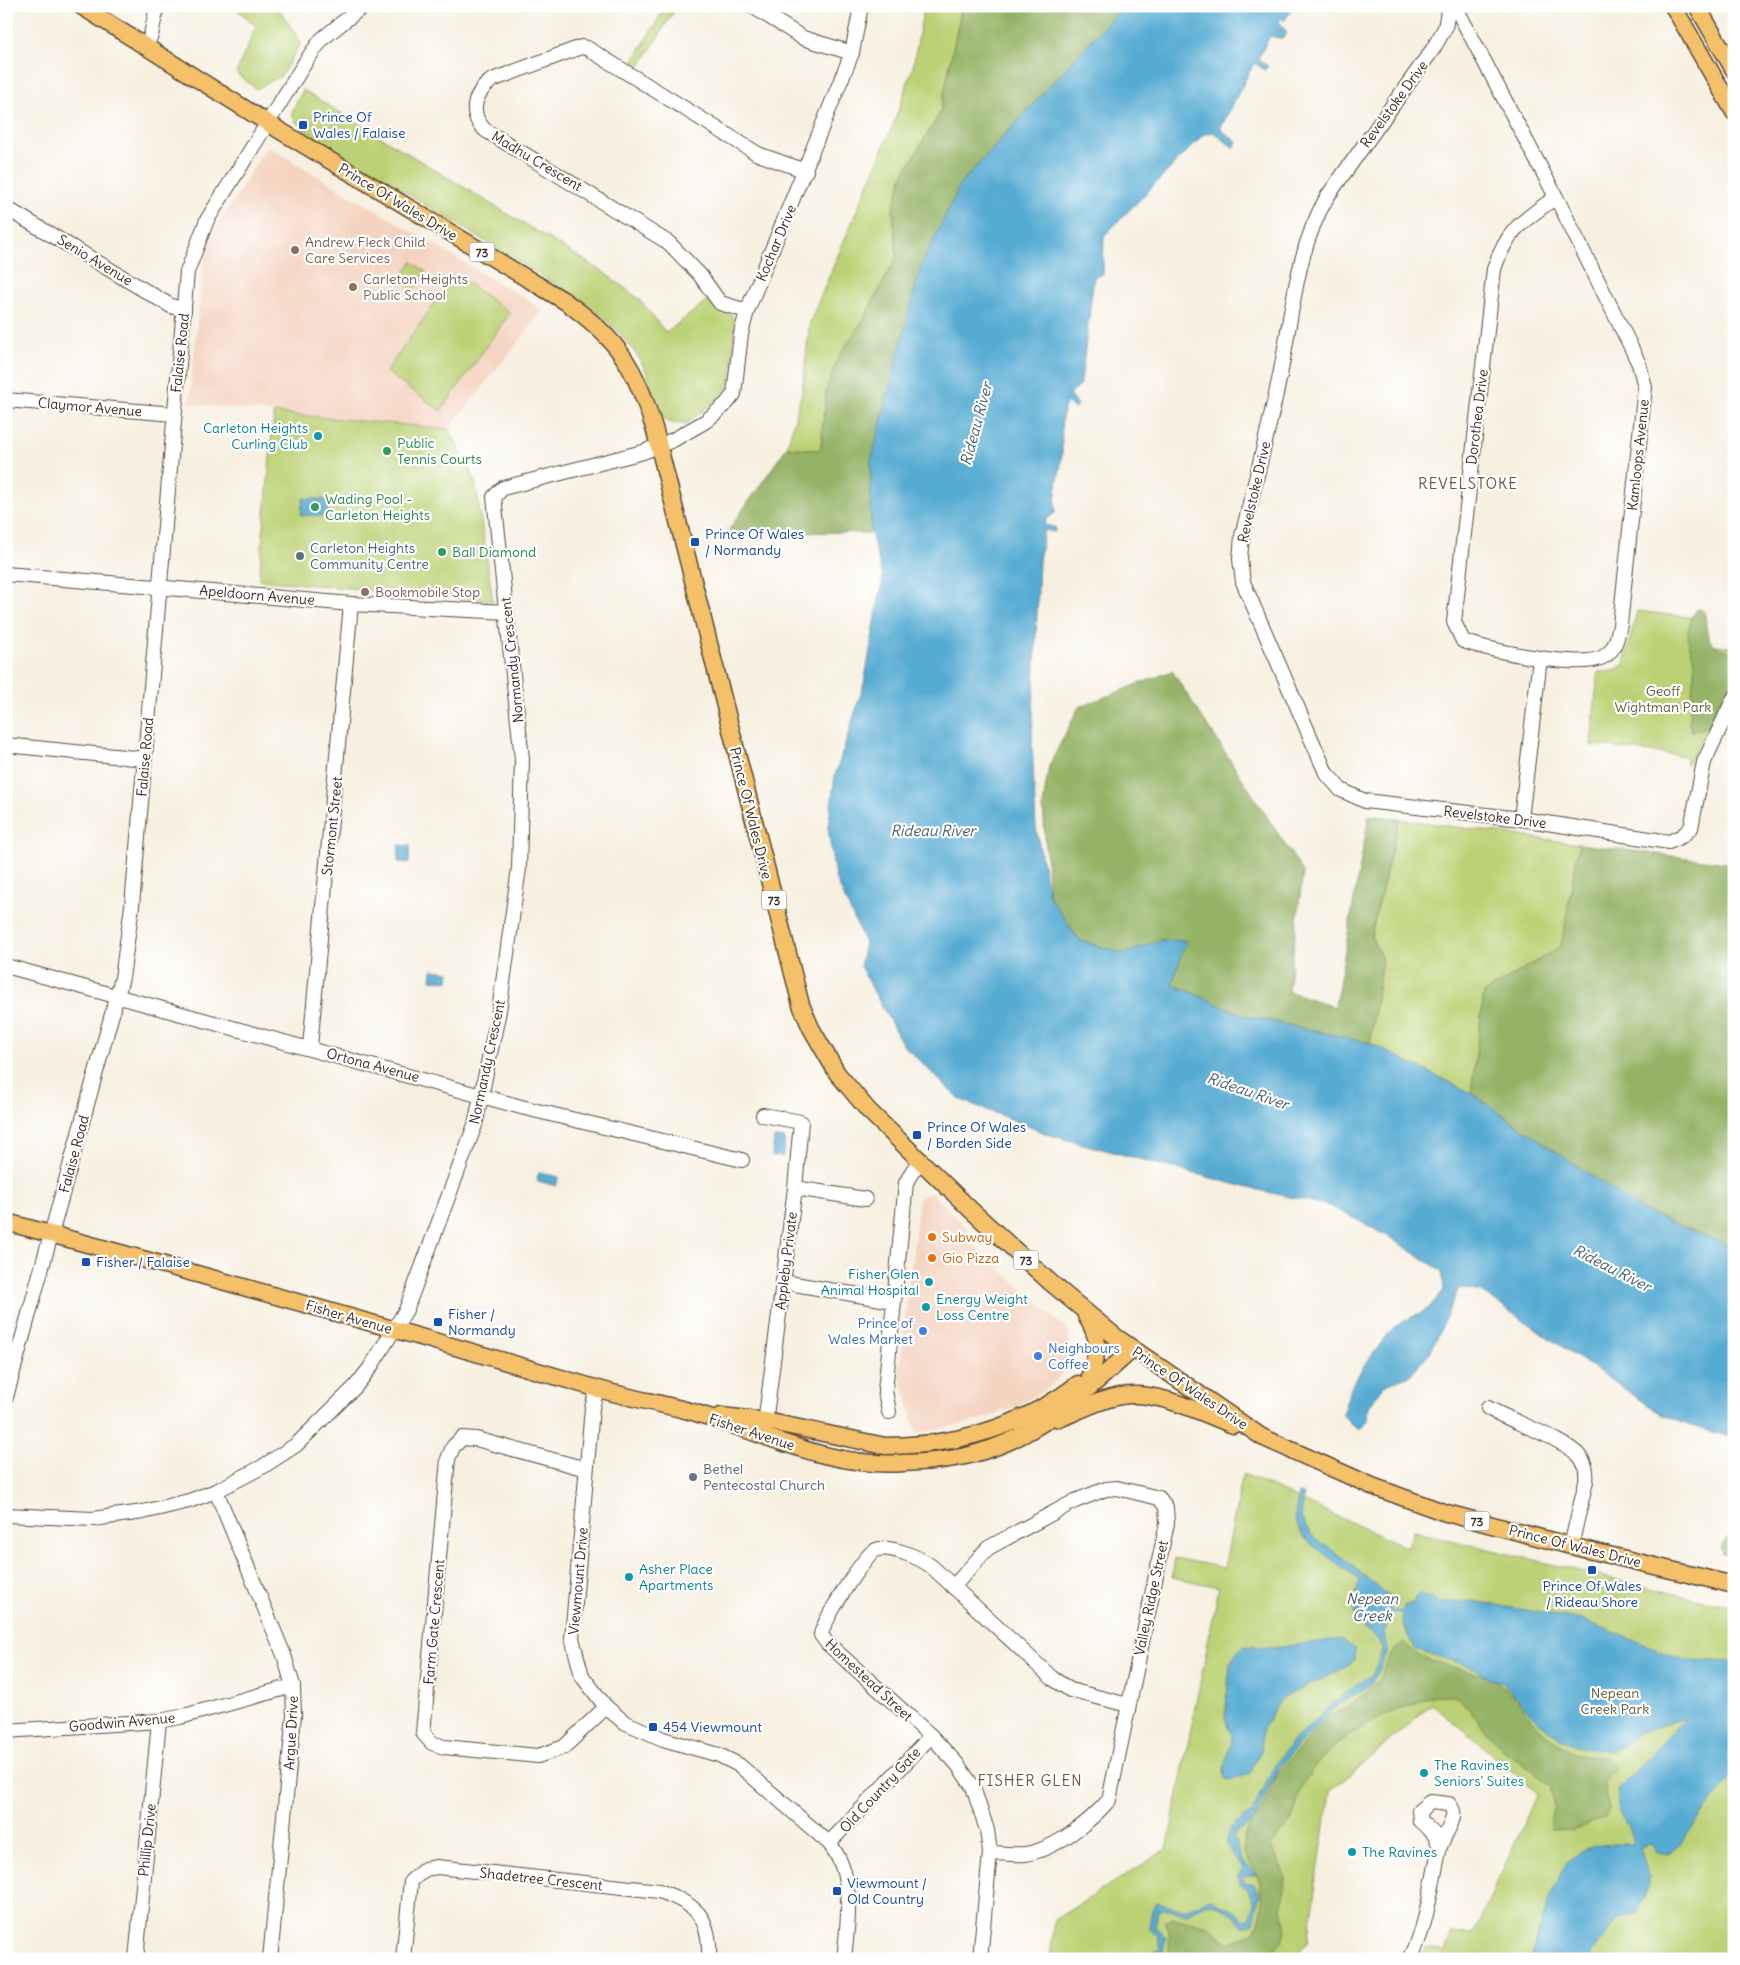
<svg xmlns="http://www.w3.org/2000/svg" width="1740" height="1965" viewBox="0 0 1740 1965" font-family="Delius,sans-serif">
<style>
.built{fill:#f4d3c0}
.green{fill:#bcd174;stroke:#7c7e49}
.forest{fill:#95b366;stroke:#686e42}
.water{fill:#57abd3;stroke:#496a78}
.lines{fill:none;stroke-linecap:round;stroke-linejoin:round}
.stream{stroke:#57abd3;stroke-width:3}
.minor-casing{stroke:#57483b;stroke-width:16}
.major-casing{stroke:#57483b;stroke-width:19}
.minor{stroke:#fff;stroke-width:14}
.major{stroke:#f4c16a;stroke-width:16}
.transit-dot{fill:#1a4fb4;stroke:#fff;stroke-width:2}
.education-dot{fill:#8d6e63;stroke:#fff;stroke-width:2}
.culture-dot{fill:#0f9aa8;stroke:#fff;stroke-width:2}
.leisure-dot{fill:#2e9e5b;stroke:#fff;stroke-width:2}
.service-dot{fill:#5c6f8a;stroke:#fff;stroke-width:2}
.food-dot{fill:#e8710a;stroke:#fff;stroke-width:2}
.shop-dot{fill:#3f7fe0;stroke:#fff;stroke-width:2}
.worship-dot{fill:#6b7280;stroke:#fff;stroke-width:2}
.labels{text-anchor:middle;dominant-baseline:central;stroke-width:4.5;stroke-linejoin:round;paint-order:stroke}
.shield{fill:#fff;stroke:#766a62;stroke-width:1}
.shield-label{font-size:12px;font-weight:bold;fill:#3b2a1e}
.street-label{font-size:14px;fill:#3b2a1e;stroke:#fff}
.transit-label{font-size:14px;fill:#164399;stroke:#fff;text-anchor:start}
.education-label{font-size:14px;fill:#785e54;stroke:#fff;text-anchor:start}
.culture-label{font-size:14px;fill:#0d838f;stroke:#fff;text-anchor:start}
.leisure-label{font-size:14px;fill:#27864d;stroke:#fff;text-anchor:start}
.service-label{font-size:14px;fill:#4e5e75;stroke:#fff;text-anchor:start}
.park-label{font-size:14px;fill:#625c38;stroke:#fff}
.food-label{font-size:14px;fill:#c56008;stroke:#fff;text-anchor:start}
.shop-label{font-size:14px;fill:#366cbe;stroke:#fff;text-anchor:end}
.worship-label{font-size:14px;fill:#5b616d;stroke:#fff;text-anchor:start}
.water-label{font-size:15px;font-style:italic;fill:#465e66;stroke:#fff}
.neighbourhood-label{font-size:15px;letter-spacing:1px;fill:#775040;stroke:#fff}
</style>
<rect width="100%" height="100%" fill="#fff"/>
<filter id="ink" filterUnits="userSpaceOnUse"><feTurbulence type="fractalNoise" baseFrequency=".02" numOctaves="2"/><feDisplacementMap in="SourceGraphic" scale="10" xChannelSelector="R" yChannelSelector="G"/><feConvolveMatrix kernelMatrix="1 2 1 2 8 2 1 2 1" color-interpolation-filters="sRGB"/></filter>
<filter id="wash" filterUnits="userSpaceOnUse"><feTurbulence type="fractalNoise" baseFrequency=".0096" numOctaves="4" result="noise"/><feDisplacementMap in="SourceGraphic" scale="20" xChannelSelector="R" yChannelSelector="G"/><feGaussianBlur stdDeviation="1.12" result="paint"/><feColorMatrix in="noise" values="0 0 0 0 0 0 0 0 0 0 0 0 0 0 0 0 0 1.4 0 .05"/><feComposite in="paint" operator="in"/></filter>
<g filter="url(#wash)">
<rect width="100%" height="100%" fill="#f7f0e1"/>
<g class="built">
<path d="M267,146l277,164 -95,119 -260,-25 14,-140 9,-29z"/>
<path d="M931,1193l38,37v10l101,93 -3,34 -15,18 -36,22 -37,13 -62,14 -18,-64 20,-172z"/>
</g>
<g class="green">
<path d="M233,6h44l24,37 -20,33 -25,13 -20,-16 20,-47z"/>
<path d="M666,6h11l-36,59 -8,-4z"/>
<path d="M924,6h38l-22,107 -37,62 -10,34 4,47 -32,61 -27,40 -12,35 -5,56 -3,2 -31,-3 15,-55 8,-70 85,-202 18,-53z"/>
<path d="M303,90l299,181 37,28 27,34 42,-33 24,16 3,7 -3,52 -5,12 -10,13 -33,25 -1,-3c-7,2 -13,2 -18,-3 -11,-13 -12,-36 -20,-50 -16,-31 -42,-53 -69,-72l-274,-168 1,-2 -7,-5 -5,-8z"/>
<path d="M412,262l14,10 -12,18 -15,-10z"/>
<path d="M455,274l55,39 -69,98 -55,-39z"/>
<path d="M274,413l175,16 26,51 18,121 -234,-21z"/>
<path d="M1637,611l66,8 -3,23 34,6 -4,44 -44,73v-9l-95,-11 7,-73 16,-1 10,-7z"/>
<path d="M1399,819l180,25 -17,102 -78,47 -13,100 -101,-50 12,-84 -11,-23z"/>
<path d="M1243,1474l165,74 5,-17 321,77v351h-314l6,-11 19,4 7,-20 21,3 65,-142 -106,-89 -102,88 -23,151 -15,16h-242l4,-39 113,-71 52,-262 -47,-10 3,-19 49,10z"/>
</g>
<g class="forest">
<path d="M962,6h161l-162,177 -90,278v72l-143,-2 59,-84 31,3 3,-2 5,-56 12,-35 27,-40 32,-61 -4,-47 10,-34 37,-62z"/>
<path d="M1698,608l7,4c2,26 1,34 29,41l-3,19 3,18c-10,18 -20,40 -43,41l-2,-9 6,-60 -6,-18 -1,-14 4,-14z"/>
<path d="M1172,671l131,201 -15,119 47,16 34,-192 30,4 -28,117 11,23 -12,84 -125,-27 -73,-32 14,-43 -26,-1 -36,14 -45,-14 -30,-44 -6,-91 6,-39 30,-59z"/>
<path d="M1579,844l155,20v384l-93,-38 -170,-117 13,-100 77,-47z"/>
<path d="M1726,1538l8,1v17l-11,-3 -2,-7z"/>
<path d="M1403,1642c27,28 65,22 97,42 16,11 23,26 35,40 9,10 25,21 37,28 17,10 33,-3 44,16l-13,13 5,27 -4,10 -32,13 -22,-2 -1,-4 5,-20 -4,-20 -50,-38 -40,-48c-16,-9 -31,-1 -47,5 -43,16 -88,39 -111,82 -6,11 -5,26 -12,36 -6,9 -14,14 -19,24l11,20 3,12 -3,28 4,26 -4,10 -16,17h-98l2,-23 -6,-15 9,-4 9,4 27,5 20,17 24,-11 6,-9 4,-19 -4,-25 -15,-26v-14l3,-10 15,-18 16,-38 50,-56 23,-12 27,-24 14,-28z"/>
</g>
<g class="water">
<path d="M1123,6h172l-11,15 -3,-3 -2,3 8,12 -5,6 -12,-3 -12,23 10,7 -3,4 -11,-7 -34,66 17,13 -3,6 -21,-16 -9,2 -100,102 -1,38 -9,3 -13,104 -3,6 -9,8 8,10 -3,4 -7,-7c-9,15 -4,34 -5,51 -1,20 -9,39 -6,59l-9,7 -3,6 11,2v5l-11,-2 -5,31 -7,182 4,85 13,68 30,44 45,14 36,-14 26,1 -14,43 73,32 125,27 101,50 170,117 93,38v190l-43,-12 -28,-11 -182,-123 -22,-4 -28,63 -21,24 -26,11 -16,21 -1,15 -7,7 -10,-6 -8,-9 11,-31 16,-24 25,-32 35,-19 15,-18 -2,-19 -54,-35 -58,-30 -85,-19 -192,-51 -94,-37 -56,-54 -43,-79 5,-23 -30,-66 -7,-49 7,-52 29,-92 19,-107 -12,-44v-72l50,-195 40,-83z"/>
<path d="M303,498l26,2 -2,16 -26,-1z"/>
<path d="M399,845l11,1 -1,17 -11,-1z"/>
<path d="M432,970l18,2 -1,9 -18,-1z"/>
<path d="M774,1138l11,1 -2,18 -11,-1z"/>
<path d="M540,1172l19,5 -3,9 -18,-5 -1,-5z"/>
<path d="M1299,1493l5,1 -3,25 12,18 30,21 50,42 -9,32 3,18 -6,18 -11,17 -35,22 -38,40 -17,20 -27,55 -15,8 -5,7 9,23 14,15 -13,1v6l11,2 6,11 -6,28 -11,4c-7,-9 -23,-26 -36,-23 -7,2 -15,8 -21,11l-16,-6 -12,1 -3,16 11,12 -3,15 -13,6h-12l23,-10 -3,-13 -9,-9 2,-13 6,-11 28,7 25,-11 24,11 9,10h6l5,-16 -6,-15 -8,-5 -3,-6 6,-9 -16,-23v-12l8,-10 16,-10 26,-53 15,-19 48,-45 32,-22 8,-17 1,-9 -3,-11 -22,-15 -2,-17 5,-26 -52,-39 -13,-22z"/>
<path d="M1419,1593l22,10 32,-2 110,19 102,40 49,2v110l-56,75 -9,6h-13l-6,-8 -10,3 9,28 -4,22 -10,15 -18,6 -29,40h-57c8,-26 23,-90 45,-105 16,-11 39,-10 56,-10 -1,-27 -19,-22 -13,-55l66,-71 -49,16 -11,11 -12,6 -29,-3 -23,-9 -25,-19 -33,-38 -14,-3 -16,-12 -58,-18c-7,-14 -16,-27 -11,-43l10,-4z"/>
<path d="M1341,1639l14,10 -1,12 -7,6 -66,32 -18,30 -2,22 -12,23 -17,6 -7,-1 -1,-11 7,-24 1,-8 -7,-18 5,-55 8,-12 6,-5 28,2z"/>
</g>
<g class="lines">
<path class="stream" d="M1389,1612h14"/>
</g>
</g>
<g filter="url(#ink)">
<g class="lines">
<g class="minor-casing">
<g id="minor">
<path d="M752,6l51,32 49,15"/>
<path d="M1449,6l-4,22 -12,21 -106,148c-32,55 -35,122 -48,183 -11,52 -24,104 -37,156l-2,23 3,23 83,191 15,17 24,11 156,18 148,23 13,-6 9,-8 13,-66 30,-64"/>
<path d="M1455,6l101,191 73,146 10,21 6,23 -25,238c-3,12 -4,25 -17,32 -24,13 -114,-7 -140,-16l-9,-19 40,-353c14,-41 28,-47 62,-72"/>
<path d="M146,47l5,-12 6,-29"/>
<path d="M6,208l165,98 13,4"/>
<path d="M747,311l-27,-8 -20,-28 -31,-32 -184,-113c-17,-16 -11,-37 7,-50l89,-33 6,1 171,106 48,17"/>
<path d="M6,400l168,14"/>
<path d="M6,574l345,30 156,8"/>
<path d="M6,745l138,14"/>
<path d="M1521,819l19,-161"/>
<path d="M6,966l519,142 217,52"/>
<path d="M310,1047l41,-443"/>
<path d="M763,1115l38,7 -6,66 -31,244"/>
<path d="M795,1188l70,11"/>
<path d="M783,1282l110,19"/>
<path d="M597,1389l-5,19 -20,230 10,38 24,31 18,15 39,17 56,16 20,10 90,78c27,34 19,77 15,116"/>
<path d="M6,1397l116,-419 10,-72 55,-634 20,-52 101,-162 14,-19 41,-33"/>
<path d="M1488,1408c22,13 80,32 93,50 5,7 6,15 5,23l-15,65"/>
<path d="M889,1412l-4,-21 21,-208 7,-13 9,-8"/>
<path d="M586,1469l-110,-30 -14,-1 -9,9 -5,12 -25,274 9,10 12,4 94,9 26,-9 42,-40"/>
<path d="M216,1491l68,164 9,31 1,29 -24,244"/>
<path d="M6,1515l87,4 50,-7 46,-11 27,-10 46,-24 34,-22 59,-58 15,-19 36,-58 69,-185 24,-114 20,-143 3,-109 -28,-262 9,-9 140,-36 30,-12 33,-19 20,-17 8,-10 7,-60 6,-23 105,-258 9,-47"/>
<path d="M953,1587l35,-39 87,-47 31,-12 11,-1 42,10 7,9 1,16 -58,277c-19,22 -55,50 -84,54 -11,1 -24,-1 -35,-1"/>
<path d="M6,1731l153,-10 21,-4 113,-31"/>
<path d="M829,1843l102,-107"/>
<path d="M136,1959l23,-238"/>
<path d="M403,1959l8,-78 14,-12 12,-2 222,24c38,13 52,27 50,68"/>
<path d="M980,1959l10,-106 -3,-23 -14,-43 -15,-22 -27,-29 -104,-93 -6,-8c1,-12 42,-78 53,-84 13,-8 46,7 57,15l121,112 18,12 58,15"/>
<path d="M1410,1959c18,-34 21,-75 30,-112 3,-11 15,-25 13,-36 -1,-3 -3,-5 -4,-7l-19,-2 -11,9 1,10 14,13 6,12"/>
</g>
</g>
<g class="major-casing">
<g id="major">
<path d="M81,6l198,124 284,170c56,39 72,66 92,131l146,574 10,23 26,45 31,37 103,100 79,72 66,55 146,100 110,49 71,26 128,34 163,39"/>
<path d="M1673,6l61,106"/>
<path d="M1697,6l37,64"/>
<path d="M6,1222c197,53 394,108 589,166 31,9 63,15 94,23 70,19 139,58 214,52 25,-1 53,-3 77,-11 61,-17 107,-62 153,-103"/>
<path d="M1086,1316c15,24 13,33 4,59"/>
<path d="M721,1416l45,5 119,25c70,0 137,-19 193,-62"/>
<path d="M1059,1419c20,-8 41,-20 62,-23 36,-6 78,16 112,29"/>
</g>
</g>
<use href="#minor" class="minor"/>
<use href="#major" class="major"/>
</g>
</g>
<g class="transit-dot">
<rect x="298" y="120" width="10" height="10" rx="2.5"/>
<rect x="690" y="537" width="10" height="10" rx="2.5"/>
<rect x="912" y="1130" width="10" height="10" rx="2.5"/>
<rect x="81" y="1257" width="10" height="10" rx="2.5"/>
<rect x="433" y="1317" width="10" height="10" rx="2.5"/>
<rect x="1587" y="1565" width="10" height="10" rx="2.5"/>
<rect x="648" y="1722" width="10" height="10" rx="2.5"/>
<rect x="832" y="1886" width="10" height="10" rx="2.5"/>
</g>
<g class="education-dot">
<circle cx="295" cy="250" r="5"/>
<circle cx="353" cy="287" r="5"/>
<circle cx="365" cy="592" r="5"/>
</g>
<g class="culture-dot">
<circle cx="318" cy="436" r="5"/>
<circle cx="929" cy="1282" r="5"/>
<circle cx="926" cy="1307" r="5"/>
<circle cx="629" cy="1577" r="5"/>
<circle cx="1424" cy="1773" r="5"/>
<circle cx="1352" cy="1852" r="5"/>
</g>
<g class="leisure-dot">
<circle cx="387" cy="451" r="5"/>
<circle cx="315" cy="507" r="5"/>
<circle cx="442" cy="552" r="5"/>
</g>
<circle class="service-dot" cx="300" cy="556" r="5"/>
<g class="food-dot">
<circle cx="932" cy="1237" r="5"/>
<circle cx="932" cy="1258" r="5"/>
</g>
<g class="shop-dot">
<circle cx="923" cy="1331" r="5"/>
<circle cx="1038" cy="1356" r="5"/>
</g>
<circle class="worship-dot" cx="693" cy="1477" r="5"/>
<g class="labels">
<g class="shield">
<rect x="469.5" y="242.5" width="25" height="19" rx="4"/>
<rect x="761.5" y="890.5" width="25" height="19" rx="4"/>
<rect x="1013.5" y="1250.5" width="25" height="19" rx="4"/>
<rect x="1464.5" y="1511.5" width="25" height="19" rx="4"/>
</g>
<g class="shield-label">
<text x="482" y="252">73</text>
<text x="774" y="900">73</text>
<text x="1026" y="1260">73</text>
<text x="1477" y="1521">73</text>
</g>
<g class="street-label">
<text transform="translate(1394 104) rotate(-54)">Revelstoke Drive</text>
<text transform="translate(537 161) rotate(31)">Madhu Crescent</text>
<text transform="translate(398 202) rotate(31)">Prince Of Wales Drive</text>
<text transform="translate(776 243) rotate(-67)">Kochar Drive</text>
<text transform="translate(95 260) rotate(31)">Senio Avenue</text>
<text transform="translate(180 353) rotate(-84)">Falaise Road</text>
<text transform="translate(90 407) rotate(5)">Claymor Avenue</text>
<text transform="translate(1477 417) rotate(-83)">Dorothea Drive</text>
<text transform="translate(1638 455) rotate(-84)">Kamloops Avenue</text>
<text transform="translate(1254 492) rotate(-77)">Revelstoke Drive</text>
<text transform="translate(257 595) rotate(5)">Apeldoorn Avenue</text>
<text transform="translate(512 660) rotate(-96)">Normandy Crescent</text>
<text transform="translate(145 757) rotate(-85)">Falaise Road</text>
<text transform="translate(751 813) rotate(76)">Prince Of Wales Drive</text>
<text transform="translate(1495 817) rotate(7)">Revelstoke Drive</text>
<text transform="translate(332 826) rotate(-84)">Stormont Street</text>
<text transform="translate(487 1062) rotate(-78)">Normandy Crescent</text>
<text transform="translate(373 1065) rotate(15)">Ortona Avenue</text>
<text transform="translate(74 1154) rotate(-75)">Falaise Road</text>
<text transform="translate(786 1261) rotate(-83)">Appleby Private</text>
<text transform="translate(349 1317) rotate(16)">Fisher Avenue</text>
<text transform="translate(1190 1388) rotate(34)">Prince Of Wales Drive</text>
<text transform="translate(752 1432) rotate(18)">Fisher Avenue</text>
<text transform="translate(1575 1546) rotate(14)">Prince Of Wales Drive</text>
<text transform="translate(578 1581) rotate(-85)">Viewmount Drive</text>
<text transform="translate(1151 1598) rotate(-78)">Valley Ridge Street</text>
<text transform="translate(434 1622) rotate(-85)">Farm Gate Crescent</text>
<text transform="translate(869 1680) rotate(43)">Homestead Street</text>
<text transform="translate(122 1722) rotate(-5)">Goodwin Avenue</text>
<text transform="translate(291 1733) rotate(-87)">Argue Drive</text>
<text transform="translate(880 1790) rotate(-47)">Old Country Gate</text>
<text transform="translate(147 1840) rotate(-84)">Phillip Drive</text>
<text transform="translate(541 1879) rotate(6)">Shadetree Crescent</text>
</g>
<g class="transit-label">
<text x="313" y="117">Prince Of<tspan x="313" dy="16">Wales / Falaise</tspan></text>
<text x="705" y="534">Prince Of Wales<tspan x="705" dy="16">/ Normandy</tspan></text>
<text x="927" y="1127">Prince Of Wales<tspan x="927" dy="16">/ Borden Side</tspan></text>
<text x="96" y="1262">Fisher / Falaise</text>
<text x="448" y="1314">Fisher /<tspan x="448" dy="16">Normandy</tspan></text>
<text x="1592" y="1586" text-anchor="middle">Prince Of Wales<tspan x="1592" dy="16">/ Rideau Shore</tspan></text>
<text x="663" y="1727">454 Viewmount</text>
<text x="847" y="1883">Viewmount /<tspan x="847" dy="16">Old Country</tspan></text>
</g>
<g class="education-label">
<text x="305" y="242">Andrew Fleck Child<tspan x="305" dy="16">Care Services</tspan></text>
<text x="363" y="279">Carleton Heights<tspan x="363" dy="16">Public School</tspan></text>
<text x="375" y="592">Bookmobile Stop</text>
</g>
<g class="culture-label">
<text x="308" y="428" text-anchor="end">Carleton Heights<tspan x="308" dy="16">Curling Club</tspan></text>
<text x="919" y="1274" text-anchor="end">Fisher Glen<tspan x="919" dy="16">Animal Hospital</tspan></text>
<text x="936" y="1299">Energy Weight<tspan x="936" dy="16">Loss Centre</tspan></text>
<text x="639" y="1569">Asher Place<tspan x="639" dy="16">Apartments</tspan></text>
<text x="1434" y="1765">The Ravines<tspan x="1434" dy="16">Seniors' Suites</tspan></text>
<text x="1362" y="1852">The Ravines</text>
</g>
<g class="leisure-label">
<text x="397" y="443">Public<tspan x="397" dy="16">Tennis Courts</tspan></text>
<text x="325" y="499">Wading Pool -<tspan x="325" dy="16">Carleton Heights</tspan></text>
<text x="452" y="552">Ball Diamond</text>
</g>
<g class="service-label">
<text x="310" y="548">Carleton Heights<tspan x="310" dy="16">Community Centre</tspan></text>
</g>
<g class="park-label">
<text x="1663" y="691">Geoff<tspan x="1663" dy="16">Wightman Park</tspan></text>
<text x="1615" y="1693">Nepean<tspan x="1615" dy="16">Creek Park</tspan></text>
</g>
<g class="food-label">
<text x="942" y="1237">Subway</text>
<text x="942" y="1258">Gio Pizza</text>
</g>
<g class="shop-label">
<text x="913" y="1323">Prince of<tspan x="913" dy="16">Wales Market</tspan></text>
<text x="1048" y="1348" text-anchor="start">Neighbours<tspan x="1048" dy="16">Coffee</tspan></text>
</g>
<g class="worship-label">
<text x="703" y="1469">Bethel<tspan x="703" dy="16">Pentecostal Church</tspan></text>
</g>
<g class="water-label">
<text transform="translate(976 424) rotate(-75)">Rideau River</text>
<text x="933" y="830">Rideau River</text>
<text transform="translate(1248 1091) rotate(19)">Rideau River</text>
<text transform="translate(1612 1268) rotate(27)">Rideau River</text>
<text x="1372" y="1598">Nepean<tspan x="1372" dy="17">Creek</tspan></text>
</g>
<g class="neighbourhood-label">
<text x="1468" y="483">REVELSTOKE</text>
<text x="1030" y="1780">FISHER GLEN</text>
</g>
</g>
<rect width="1740" height="1965" fill="none" stroke="#fff" stroke-width="25"/>
</svg>
